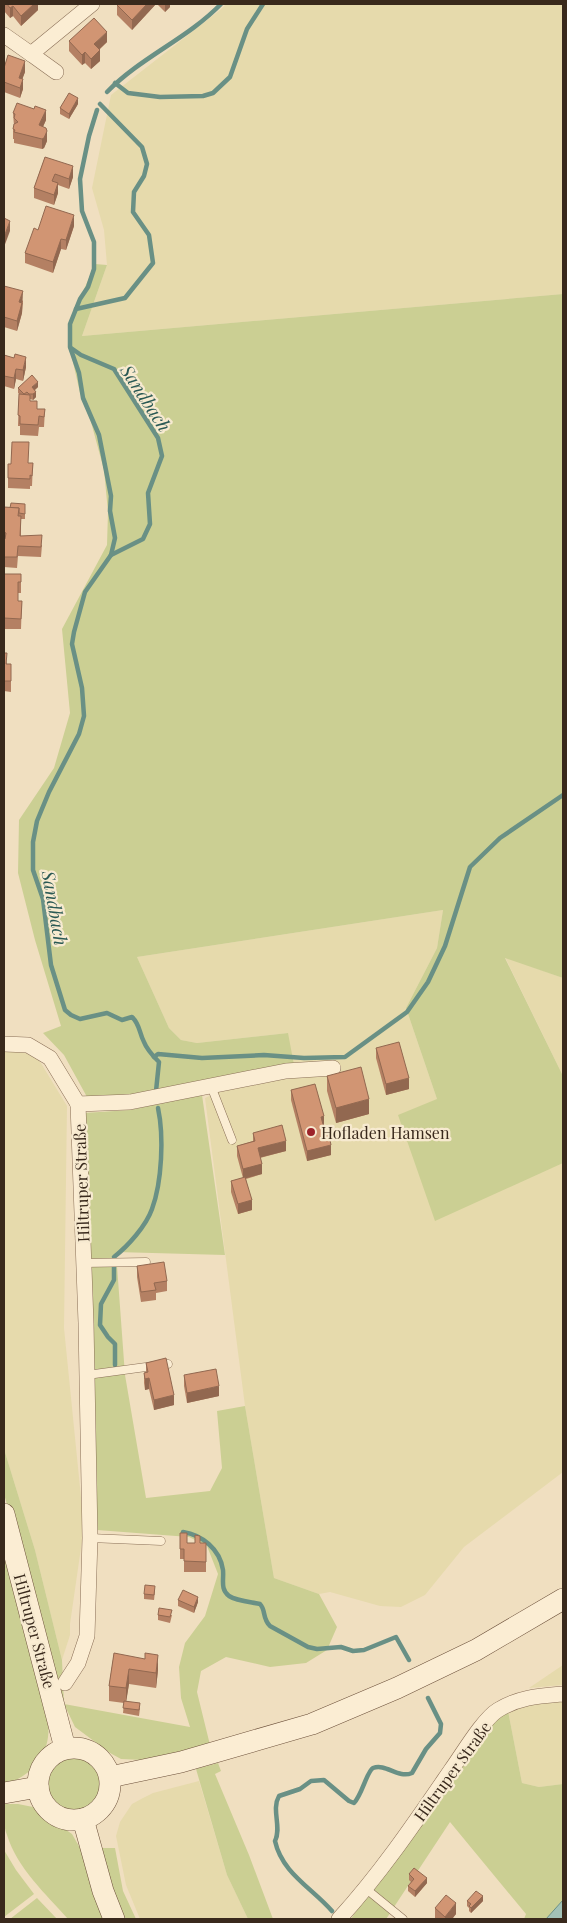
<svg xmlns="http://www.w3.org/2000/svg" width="567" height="1923" viewBox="0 0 567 1923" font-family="'Playfair Display',serif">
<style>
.farmland{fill:#e6daac}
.green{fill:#cbcf93}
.water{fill:#a3c2b7;stroke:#699085}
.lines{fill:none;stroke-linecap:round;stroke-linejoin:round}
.stream{stroke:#699085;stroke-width:4.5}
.lane-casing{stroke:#8a6f57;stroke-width:9}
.street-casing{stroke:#8a6f57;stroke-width:16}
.secondary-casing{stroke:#6c503a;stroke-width:22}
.lane{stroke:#fbedd3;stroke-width:8}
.street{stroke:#fbedd3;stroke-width:15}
.secondary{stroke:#fbedd3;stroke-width:21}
.wall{fill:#b48063}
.shaded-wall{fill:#926850}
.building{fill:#d19573;stroke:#926850}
.poi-dot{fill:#9d232a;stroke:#f7ead0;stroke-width:2}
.labels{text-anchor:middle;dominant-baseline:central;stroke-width:4.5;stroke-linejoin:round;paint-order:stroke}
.poi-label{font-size:16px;fill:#39291c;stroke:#f7ead0;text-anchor:start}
.street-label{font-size:16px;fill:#39291c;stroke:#f7ead0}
.water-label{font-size:18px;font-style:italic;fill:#2a5954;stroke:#f7ead0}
</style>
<rect width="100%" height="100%" fill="#f0dfc0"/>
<g class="farmland">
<path d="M226,4h337v290l-481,42 25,-71 -3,-35 -12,-42 19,-93 109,-85z"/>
<path d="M443,910l-6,38 -31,60 31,91 126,64v309l-99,75 -39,48 -24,12 -21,-1 -50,-14 -11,2 -45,-16 -29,-172 -40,-308 23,-11 60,-54 -91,10 -16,-3 -12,-12 -32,-71z"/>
<path d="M505,957l58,21v98z"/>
<path d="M4,1046h13l22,14 28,46 -3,222 20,199 -14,97v11l-8,25 -27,-110 -31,-101z"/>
<path d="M563,1665v20l-34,3z"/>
<path d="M563,1699v85l-24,3 -17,-4 -14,-72 14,-7z"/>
<path d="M199,1781l28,94 21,44h-108l-14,-34 -10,-49 4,-14 12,-18 11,-6 10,-5z"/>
</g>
<g class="green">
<path d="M95,264l12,1 -25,71 481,-42v684l-58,-20 58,118v87l-128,58 -37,-106 39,-16 -31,-91 31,-60 6,-38 -306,47 32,71 12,12 16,3 91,-10 6,32 -92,30 23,160 -109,-3 9,123 21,123 64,-7 12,-23 -5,-57 28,-5 29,172 45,16 18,33 -10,23 -21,13 -36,4 -44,-10 -25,14 -4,21 13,53 -67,15 -22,-1 -11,-6 -35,-26 -11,-23 -60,-210v-45l31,101 27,110 2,44 126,23 -9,-29 -2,-31 6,-24 20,-27 13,-42 -11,-28 -18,-9 -92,-7 -4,-207 -9,-210 46,-3 36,-8 -79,-5 -23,-42 -21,-22 18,-7 -26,-86 -17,-67 1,-53 35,-52 16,-55 -8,-84 45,-84 1,-33 -4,-42 -13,-48 -11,-29 -10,-44 -1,-25z"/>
<path d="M4,1545c10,39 20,78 31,118 5,22 16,52 13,74 -3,24 -22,42 -44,47z"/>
<path d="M508,1711l14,72 17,4 24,-3v116l-17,19h-22l2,-5 -76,-92 -56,85 -24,-19 128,-173z"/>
<circle cx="73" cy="1784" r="28"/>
<path d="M218,1763l3,8 -6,3 34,81 24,64h-25l-21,-44 -31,-106z"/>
<path d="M4,1804h14l15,3 39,27 12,21 22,64h-38c-22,-25 -51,-51 -61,-84 -4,-10 -3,-21 -3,-31z"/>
<path d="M102,1848h13l8,43 13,28h-12l-9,-23z"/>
<path d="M4,1850l12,20 18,24 -30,23z"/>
<path d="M368,1893l23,19 -5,7h-35z"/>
<path d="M37,1898l20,21h-47z"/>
</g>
<path class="water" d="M563,1900v19h-17z"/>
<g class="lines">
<g class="stream">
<path d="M115,83l13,10 32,4 43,-1 10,-3 17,-16 17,-48 16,-25"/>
<path d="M107,92c34,-35 80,-53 114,-88"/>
<path d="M97,110l-8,26 -9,43 2,32 12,31v27l-6,18 -8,12 -10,25v23l9,26 4,25 16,37 12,61 -1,15 5,27 -4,17 -26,37 -11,40 -2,12 10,44 2,28 -5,18 -30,58 -12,29 -4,21v28l10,29 8,66 14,45 6,5 9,4 27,-6 15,7 10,-3c8,7 7,16 12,25 3,8 9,14 15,20l-3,29"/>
<path d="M76,309l49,-11 28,-35 -4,-28 -16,-23 1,-20 10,-16 3,-12 -5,-17 -42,-43"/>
<path d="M71,348l10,7 33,14 44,69 4,18 -14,37 2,31 -7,15 -32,16"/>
<path d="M154,1057l4,-3 44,4 62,-3 40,3 41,-1 62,-45 21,-30 17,-36 25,-79 30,-29 63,-43"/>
<path d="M114,1257c14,-11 32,-31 38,-48 10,-27 12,-73 6,-101"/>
<path d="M114,1267v13l-13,24 -1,21 8,12 7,7v21"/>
<path d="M183,1532c19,3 37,17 40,38 1,10 -3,19 6,26 8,5 22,6 31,8 6,6 2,14 10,22l38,21 9,2 24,-2 12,4 11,-1 32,-13 13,23"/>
<path d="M332,1911c-20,-23 -50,-38 -57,-70 7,-14 -4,-31 4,-45l21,-7 11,-8 13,-1 25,21 5,2c8,-8 13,-32 19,-35 13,-5 25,11 39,5l14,-24 14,-16 1,-9 -13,-26"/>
</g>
<g class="lane-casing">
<g id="lane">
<path d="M211,1086l21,54"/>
<path d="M84,1263l62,-1"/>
<path d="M87,1375l81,-11"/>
<path d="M90,1538l71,3"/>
<path d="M365,1888l38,31"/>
</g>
</g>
<g class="street-casing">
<g id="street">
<path d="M4,35l27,19 61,-50"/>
<path d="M31,54l25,18"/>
<path d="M4,1044l24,1 22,13 28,46"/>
<path d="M65,1683l13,-20 9,-27 3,-98 -4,-215 -8,-219 52,-2 156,-31 47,-3"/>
<path d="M339,1919c42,-46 77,-98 112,-149 11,-15 32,-51 47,-60 21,-13 41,-14 65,-16"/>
</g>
</g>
<g class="secondary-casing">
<g id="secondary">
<path d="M4,1514l61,234"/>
<circle cx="74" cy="1784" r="36"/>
<path d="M110,1777l71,-15 131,-38 85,-36 79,-38 87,-51"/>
<path d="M4,1793l34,-6"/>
<path d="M83,1819l20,72 11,28"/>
</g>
</g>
<use href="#lane" class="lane"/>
<use href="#street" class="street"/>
<use href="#secondary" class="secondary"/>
</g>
<g class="wall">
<path d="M4,4h34v6l-17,16 -8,-10 -3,2 -6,-7z"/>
<path d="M156,4l-24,26 -15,-15v-10z"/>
<path d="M157,4h13v3l-5,5z"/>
<path d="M69,41l38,1 -8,8 1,11 -9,8 -6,-6 -3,2 -13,-14z"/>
<path d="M4,68l21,4 -3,7 1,10 -3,9 -16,-6z"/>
<path d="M78,104l-9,15 -9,-5v-6z"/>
<path d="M13,113l33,7 -3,7 4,14 -3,7 -2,1 -28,-6v-4h-1v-10l1,-3z"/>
<path d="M45,157l28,20 -4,12 -11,-4v8l-4,12 -20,-7v-10z"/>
<path d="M74,226l-8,24 -5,-1 -8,24 -28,-10v-10l13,-23z"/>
<path d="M4,286l19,15 -1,12 -5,18 -13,-4z"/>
<path d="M4,355l10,3 12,9 -3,14 -7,-2 -2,10 -10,-3z"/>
<path d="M38,387l-3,3 1,7 -3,3 -3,-1v2l7,8h8l-1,18h-5l-1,9 -18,-1v-9h-2l1,-32 -1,-1v-5z"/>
<path d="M33,463l-1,23h-2v3l-22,-1v-24z"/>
<path d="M25,504v15h-4v17l21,9 -1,12 -23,-1 -1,12 -13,-1v-60l6,1z"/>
<path d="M4,574h17v19h-3v8h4l-1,28h-17z"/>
<path d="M4,653l3,11 4,10v18l-7,-1z"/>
<path d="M376,1048l33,41 -23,6 -10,-37z"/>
<path d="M327,1076l42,38 -33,9 -9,-32z"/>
<path d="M291,1090l33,36 7,29 -24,6 -16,-61z"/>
<path d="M253,1133l33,18 -26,7 2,16 -16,5 6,31 -14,4 -7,-22v-11l12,-3 -6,-22v-10l16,-5z"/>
<path d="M137,1266l30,15v10l-11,2v7l-15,2 -4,-25z"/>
<path d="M146,1363l28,42 -20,5 -5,-21 -4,1 -1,-7v-10l2,-1z"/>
<path d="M184,1375l35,21 -32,7 -3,-17z"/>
<path d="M187,1543h19v29h-22v-13h-4v-10z"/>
<path d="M155,1591l-1,9 -10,-1v-5z"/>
<path d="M178,1600l20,2 -4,11 -16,-7z"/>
<path d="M158,1615h14l-2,8 -12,-3z"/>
<path d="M114,1653l44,17 -2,18 -27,-4 -3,17 14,7 -1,8 -16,-3 1,-10 -15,-2v-15z"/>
<path d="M409,1874l18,9 -12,14 -7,-6v-5l3,-4 -2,-2z"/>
<path d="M467,1901h16l-12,12 -2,-2v-3l-2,-2z"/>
<path d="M435,1908l21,6 -4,5h-16l-1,-1z"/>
</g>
<g class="shaded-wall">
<path d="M34,4h4v6l-17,16v-10z"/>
<path d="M147,4h9l-24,26v-10z"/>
<path d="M165,4h5v3l-5,5z"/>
<path d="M13,6v10l-3,2v-10z"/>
<path d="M107,32v10l-13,12v-10z"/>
<path d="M100,50v11l-9,8v-10z"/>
<path d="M85,52v11l-3,2v-10z"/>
<path d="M25,61v11l-6,16v-10z"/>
<path d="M23,79v10l-3,9v-10z"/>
<path d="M78,98v6l-9,15v-5z"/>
<path d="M46,110v10l-7,15v-10z"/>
<path d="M47,131v10l-3,7 -2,1v-10z"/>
<path d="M73,166v11l-4,12v-10z"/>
<path d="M58,183v10l-4,12v-10z"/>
<path d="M74,215v11l-8,24v-10z"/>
<path d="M10,221v10l-6,16v-10z"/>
<path d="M61,239v10l-8,24v-11z"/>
<path d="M23,291l-1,22 -5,18v-10l2,-19z"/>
<path d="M26,357v10l-3,14v-11z"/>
<path d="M16,369v10l-2,10v-11z"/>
<path d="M38,382v5l-6,5v-5z"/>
<path d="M36,392v5l-3,3v-6z"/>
<path d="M409,1078v11l-23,6v-11z"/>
<path d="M369,1099v15l-33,9v-15z"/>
<path d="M324,1116v10l-3,1v-10z"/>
<path d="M286,1141v10l-28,7v-10z"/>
<path d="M331,1145v10l-24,6v-10z"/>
<path d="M262,1164v10l-19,5v-10z"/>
<path d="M252,1200v10l-14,4v-10z"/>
<path d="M149,1378v11l-4,1v-11z"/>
<path d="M219,1386v10l-32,7v-10z"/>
<path d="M174,1395v10l-20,5v-10z"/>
<path d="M198,1597v5l-4,11v-6z"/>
<path d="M158,1655v15l-2,18v-15z"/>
<path d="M129,1669v15l-3,19v-15z"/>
<path d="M427,1878v5l-12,14v-6z"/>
<path d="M483,1896v5l-12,12v-5z"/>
<path d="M456,1903v11l-4,5h-7v-2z"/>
</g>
<g class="building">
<path d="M7,4h27l-13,12 -8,-10 -3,2z"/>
<path d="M119,4h28l-15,16 -15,-15z"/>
<path d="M94,18l13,14 -13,12 6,6 -9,9 -6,-7 -3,3 -13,-14z"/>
<path d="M8,55l17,6 -6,17 4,1 -3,9 -16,-6v-14z"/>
<path d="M69,93l9,5 -9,16 -9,-6z"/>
<path d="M17,103l17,6 1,-3 11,4 -7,15 7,3 1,3 -3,7 -2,1 -28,-7 1,-2 -2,-1 1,-5 4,-2 -4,-4 1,-4 -2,-1z"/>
<path d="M45,157l28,9 -4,13 -14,-5 -3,7 6,2 -4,12 -20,-7z"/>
<path d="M46,206l28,9 -8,25 -5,-1 -8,23 -28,-9 9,-25 4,2z"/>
<path d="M4,218l6,3 -6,16z"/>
<path d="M4,286l19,5 -4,11 3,1 -5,18 -13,-4z"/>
<path d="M15,354l11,3 -3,13 -7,-1 -2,9 -10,-2v-21l10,3z"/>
<path d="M32,375l6,7 -6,5 4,5 -3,2h-4l-2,-2 -3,2 -6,-6z"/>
<path d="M19,394l11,1v6h7v8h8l-1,8 -5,-1 -1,9 -18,-1v-8l-2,-1z"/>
<path d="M12,442h17l-1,21h5l-1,13 -2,-1v4l-22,-1v-14h3z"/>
<path d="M11,503l14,1v10l-6,-1v-5h-9z"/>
<path d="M4,507l15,1 -1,8h3l-1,20 22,-1 -1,12 -23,-1 -1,11h-13v-18h1l1,-6 -2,-1z"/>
<path d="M4,574h17v8h-3v19h4l-1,18 -17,-1z"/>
<path d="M4,653h3l-1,11h5v17h-7z"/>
<path d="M399,1042l10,36 -23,6 -10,-36z"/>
<path d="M361,1067l8,32 -33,9 -9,-32z"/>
<path d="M315,1084l9,32 -3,1 5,18h3l2,10 -24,6 -16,-61z"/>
<path d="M282,1125l4,16 -28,7 4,16 -19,5 -6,-23 18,-5 -2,-8z"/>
<path d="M245,1177l7,23 -14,4 -7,-23z"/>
<path d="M164,1262l3,19 -13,2 2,7 -15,2 -4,-26z"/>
<path d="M166,1358l8,37 -20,5 -5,-22 -4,1 -1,-6 4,-1 -2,-9z"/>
<path d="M216,1369l3,17 -32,7 -3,-18z"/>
<path d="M180,1533h7v10h8v-8l5,1v7h6v19l-22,-1v-12h-4z"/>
<path d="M145,1585l10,1 -1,9 -10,-1z"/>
<path d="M183,1590l15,7 -4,10 -16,-7z"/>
<path d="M159,1608l13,2 -2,7 -12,-2z"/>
<path d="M114,1653l31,6v-6l13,2 -2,18 -27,-4 -3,19 -17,-2z"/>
<path d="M124,1701l16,2 -1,7 -16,-2z"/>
<path d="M414,1868l13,10 -12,13 -7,-5 6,-7 -5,-5z"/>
<path d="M476,1891l7,5 -12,12 -2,-2 2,-2 -4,-3z"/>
<path d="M446,1895l10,8 -11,14 -10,-9z"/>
</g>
<circle class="poi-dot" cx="311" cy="1132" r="5"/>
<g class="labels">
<g class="poi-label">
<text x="321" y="1132">Hofladen Hamsen</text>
</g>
<g class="street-label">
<text transform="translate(81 1183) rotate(-92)">Hiltruper Straße</text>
<text transform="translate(35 1631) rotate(75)">Hiltruper Straße</text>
<text transform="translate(452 1771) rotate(-54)">Hiltruper Straße</text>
</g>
<g class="water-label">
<text transform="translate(146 398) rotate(57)">Sandbach</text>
<text transform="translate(55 908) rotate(80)">Sandbach</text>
</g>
</g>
<rect width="567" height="1923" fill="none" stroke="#39291c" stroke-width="10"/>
</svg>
